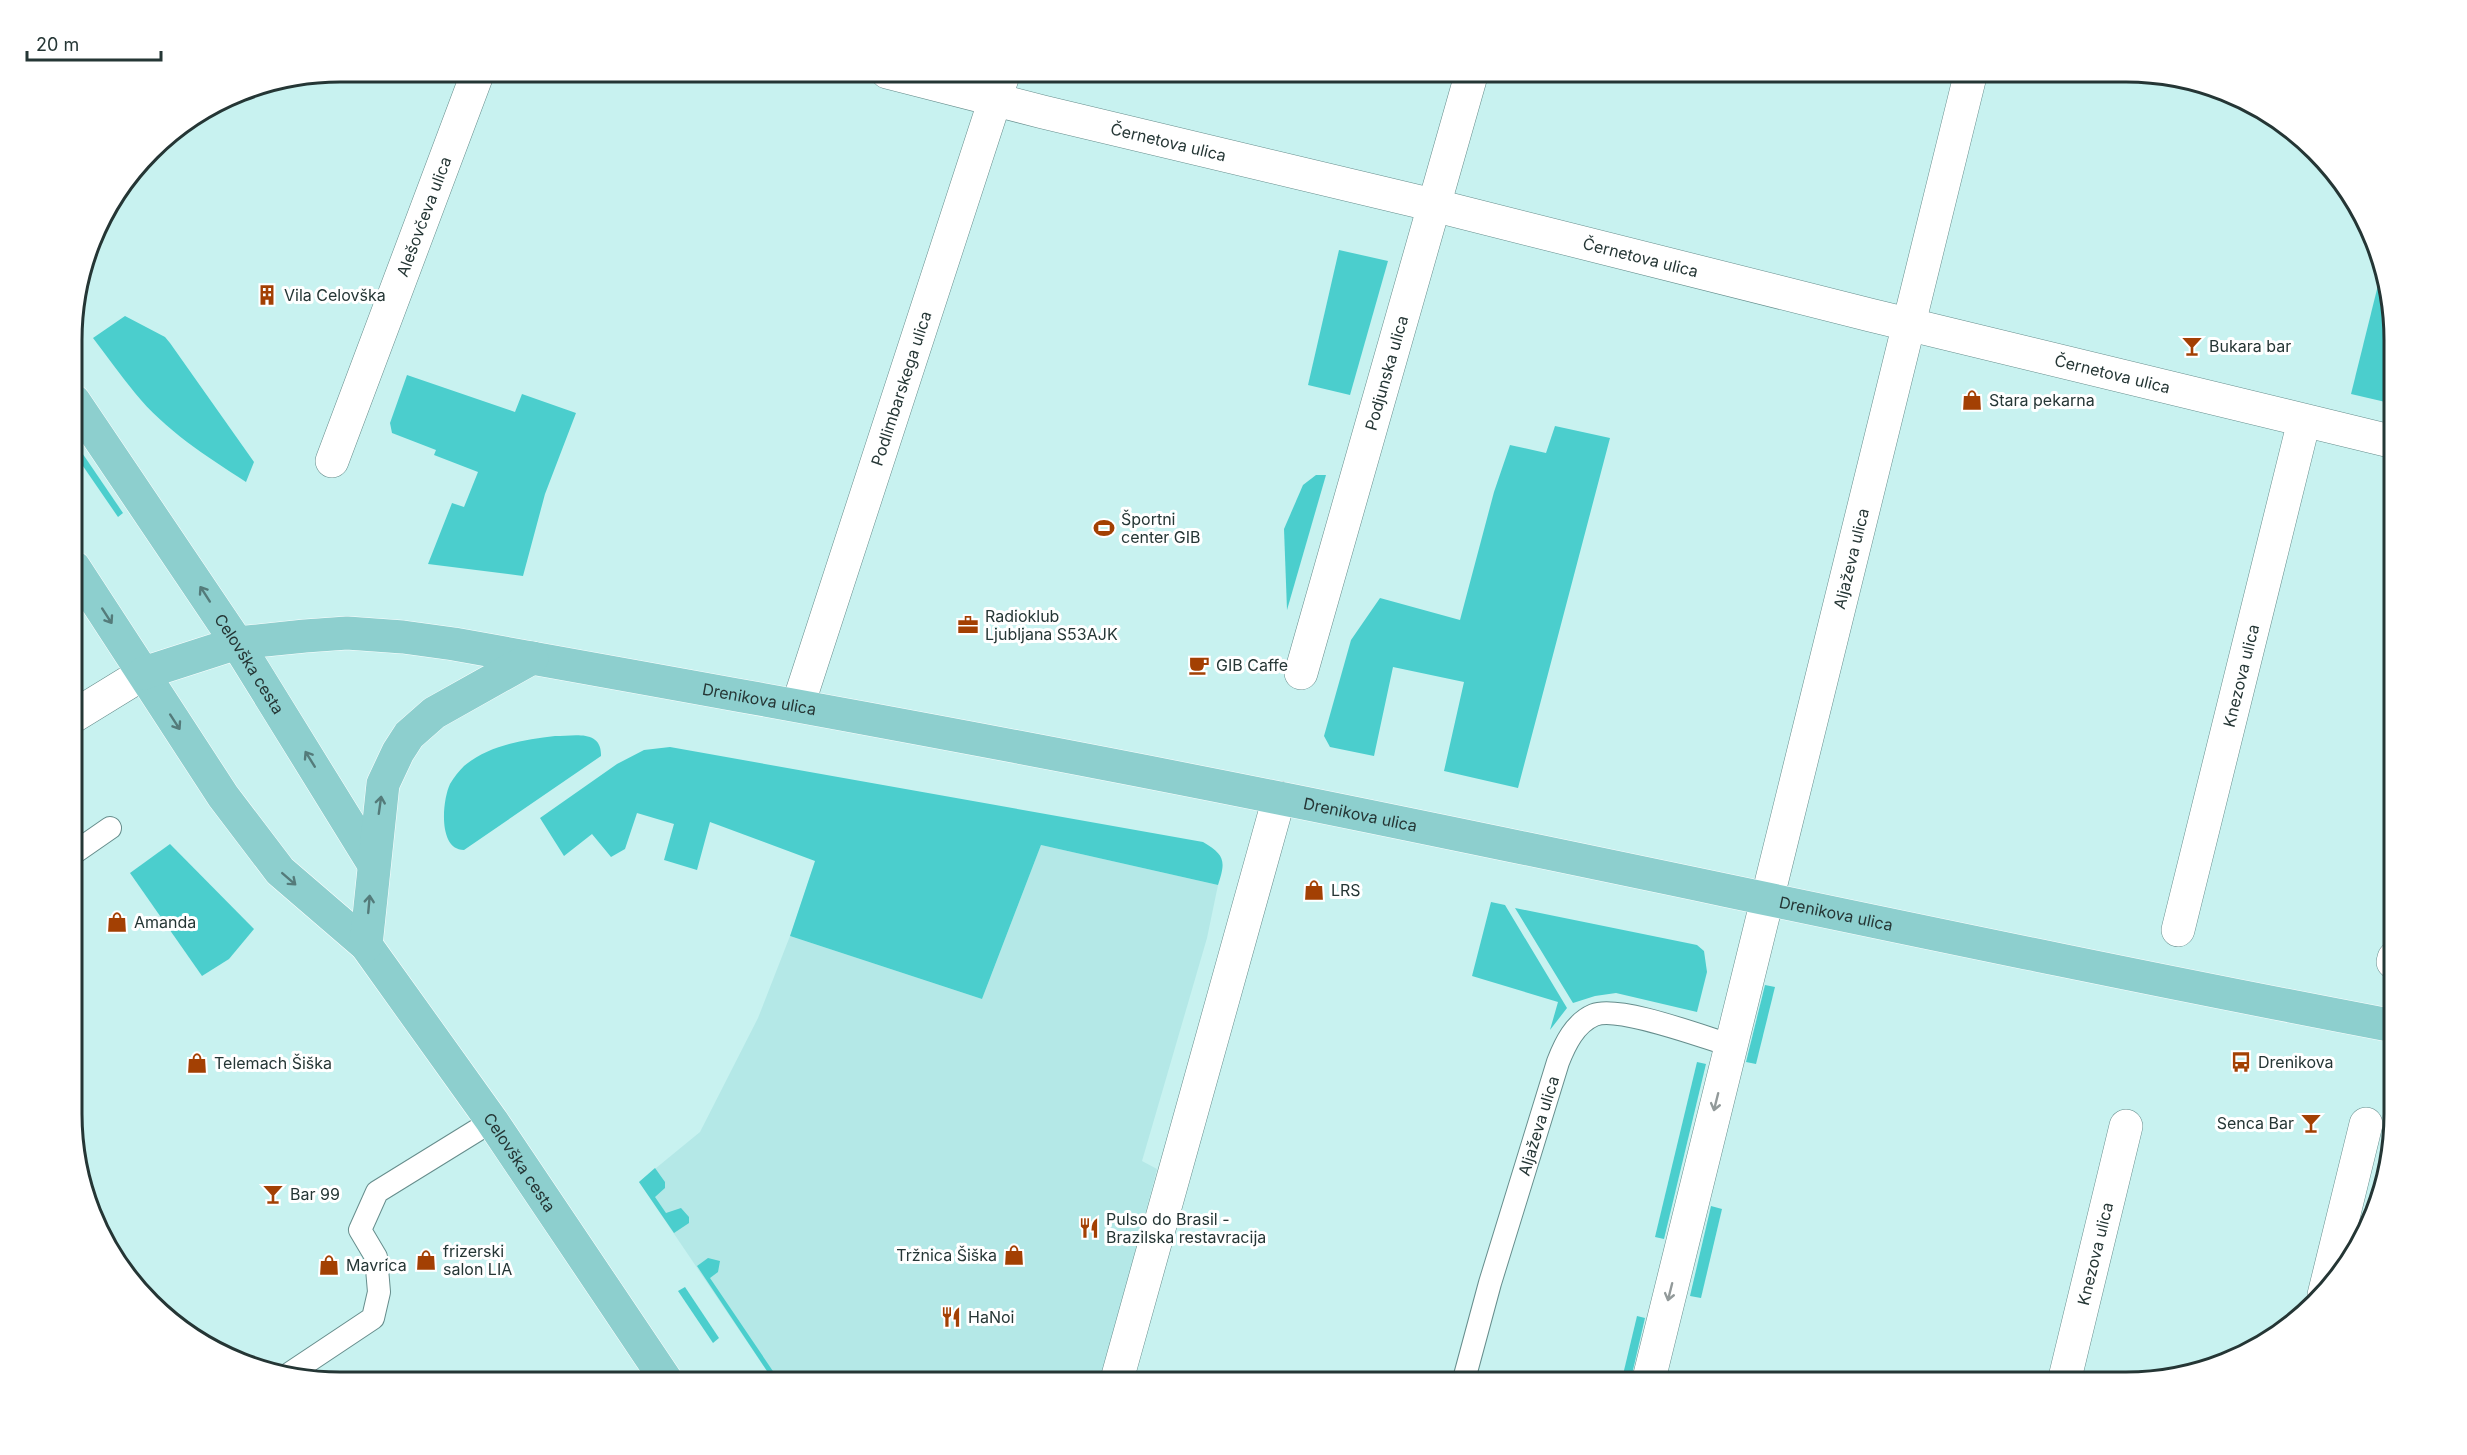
<svg xmlns="http://www.w3.org/2000/svg" width="2467" height="1455" viewBox="0 0 2467 1455" font-family="Inter,sans-serif">
<style>
.built{fill:#b4e8e7}
.green{fill:#4bcecd}
.lines{fill:none;stroke-linecap:round;stroke-linejoin:round}
.lane-casing{stroke:#668d8c;stroke-width:24}
.street-casing{stroke:#668d8c;stroke-width:34}
.secondary-casing{stroke:#668d8c;stroke-width:34}
.primary-casing{stroke:#fff;stroke-width:34}
.lane{stroke:#fff;stroke-width:22}
.street{stroke:#fff;stroke-width:33}
.secondary{stroke:#fff;stroke-width:33}
.primary{stroke:#8dcfce;stroke-width:33}
.oneway{stroke:#547b7a}
.oneway2{stroke:#929a9a}
.labels{text-anchor:middle;dominant-baseline:central;stroke-width:6;stroke-linejoin:round;paint-order:stroke}
.street-label{font-size:16px;fill:#253635;stroke:#fff}
.poi-label{font-size:16px;fill:#253635;stroke:#fff;text-anchor:start}
.rim{fill:none;stroke:#253635;stroke-width:3}
</style>
<rect width="100%" height="100%" fill="#c8f2f0"/>
<path class="built" d="M1041,845l177,40 -11,53 -65,223 15,8 -56,214h-326l-136,-201 61,-50 58,-114 32,-82 192,63z"/>
<g class="green">
<path d="M1339,250l49,11 -38,134 -42,-10z"/>
<path d="M2383,265l11,58v81l-43,-10z"/>
<path d="M125,316l40,21 5,6 84,119 -8,20c-40,-26 -81,-52 -111,-89 -15,-18 -28,-37 -42,-55z"/>
<path d="M407,375l108,37 7,-18 54,19 -31,81 -22,82 -95,-12 24,-61 12,4 14,-35 -44,-17 2,-5 -44,-17 -2,-10z"/>
<path d="M1555,426l55,12 -92,350 -74,-17 20,-89 -71,-15 -19,89 -44,-9 -6,-11 27,-96 29,-42 80,22 34,-128 16,-47 36,8z"/>
<path d="M74,441l49,72 -5,4 -44,-64z"/>
<path d="M1316,475h10l-39,135 -3,-81 19,-44z"/>
<path d="M555,736c19,0 47,-7 46,20l-137,94c-26,0 -22,-49 -14,-66 4,-7 9,-13 14,-18 25,-21 59,-26 91,-30z"/>
<path d="M670,747l533,95c22,13 23,19 15,43l-177,-40 -59,154 -192,-63 25,-75 -105,-39 -13,48 -33,-10 10,-36 -37,-11 -12,36 -14,8 -19,-23 -28,22 -24,-38 77,-54 27,-14z"/>
<path d="M170,844l84,85 -25,30 -27,17 -72,-103z"/>
<path d="M1491,902l14,3 62,103 -17,22 8,-28 -86,-26z"/>
<path d="M1515,908l182,37 7,6 3,21 -10,40 -81,-19 -21,3 -22,7z"/>
<path d="M1765,985l10,2 -19,77 -10,-2z"/>
<path d="M1697,1062l9,2 -42,175 -9,-2z"/>
<path d="M655,1168l10,14v6l-10,9 11,16 15,-5 8,9v6l-15,10 -35,-51z"/>
<path d="M1711,1206l11,3 -21,89 -11,-2z"/>
<path d="M708,1258l12,3 -2,11 -8,6 71,105h-6l-78,-117z"/>
<path d="M685,1287l34,51 -6,5 -35,-52z"/>
<path d="M1637,1316l8,2 -15,65h-9z"/>
</g>
<g class="lines">
<g class="lane-casing">
<g id="lane">
<path d="M74,853l36,-25"/>
<path d="M286,1376l87,-58 6,-26 -3,-35 -16,-27 17,-38 115,-71"/>
<path id="s1" d="M1463,1383l27,-100 68,-221c7,-18 17,-39 36,-47 24,-10 109,22 136,30"/>
</g>
</g>
<g class="street-casing">
<g id="street">
<path id="s2" d="M887,72l156,40 390,93 437,110 524,127"/>
<path id="s3" d="M332,461l146,-389"/>
<path id="s4" d="M1301,673l171,-601"/>
<path id="s5" d="M798,705l206,-633"/>
<path id="s6" d="M2178,930l126,-509"/>
<path d="M2393,962l1,-4"/>
<path d="M2324,1295l42,-171"/>
<path id="s7" d="M2064,1382l62,-256"/>
<path d="M1116,1383l163,-585"/>
<path id="s8" d="M1648,1383l323,-1311"/>
</g>
</g>
<g class="secondary-casing">
<path id="secondary" d="M74,716l70,-43"/>
</g>
<g class="primary-casing">
<g id="primary">
<path id="s9" d="M74,401l163,242 136,220"/>
<path id="s10" d="M74,567l149,229 57,75 86,74 126,176 176,262"/>
<path id="s11" d="M144,673l93,-30 68,-7 42,-3 56,4 51,7c274,49 547,98 820,153 374,75 746,158 1120,229"/>
<path d="M366,945l17,-161 15,-32 11,-17 25,-22 98,-55"/>
</g>
</g>
<use href="#lane" class="lane"/>
<use href="#street" class="street"/>
<use href="#secondary" class="secondary"/>
<use href="#primary" class="primary"/>
</g>
<defs><path id="oneway-shaft" d="M-6 0H5M1.5-3L5.5 0L1.5 3" fill="none" stroke-width="1.6" stroke-linecap="round" stroke-linejoin="round" transform="scale(1.5)"/></defs>
<g class="oneway">
<use href="#oneway-shaft" transform="translate(205 594) rotate(-123)"/>
<use href="#oneway-shaft" transform="translate(107 616) rotate(57)"/>
<use href="#oneway-shaft" transform="translate(175 722) rotate(57)"/>
<use href="#oneway-shaft" transform="translate(310 759) rotate(-122)"/>
<use href="#oneway-shaft" transform="translate(380 805) rotate(-82)"/>
<use href="#oneway-shaft" transform="translate(289 879) rotate(41)"/>
<use href="#oneway-shaft" transform="translate(369 904) rotate(-85)"/>
</g>
<g class="oneway2">
<use href="#oneway-shaft" transform="translate(1716 1102) rotate(104)"/>
<use href="#oneway-shaft" transform="translate(1670 1292) rotate(104)"/>
</g>
<defs>
<g id="building-bare" transform="scale(1.62)"><path d="M-4-6H4V6H1V3H-1V6H-4ZM-2.5-4.3h1.7v1.8h-1.7ZM.8-4.3h1.7v1.8H.8ZM-2.5-1h1.7V.8h-1.7ZM.8-1h1.7V.8H.8Z" fill="#a34003" stroke="#fff" stroke-width="2.5" paint-order="stroke"/></g>
<g id="bar-bare" transform="scale(1.62)"><path d="M-6-5H6L.8 .8V4.5H3.5V6h-7V4.5H-.8V.8Z" fill="#a34003" stroke="#fff" stroke-width="2.5" paint-order="stroke"/></g>
<g id="shop-bare" transform="scale(1.62)"><path d="M-5-2.5h2.3a2.7 3.5 0 0 1 5.4 0H5L5.5 6h-11ZM-1.5-2.5h3a1.5 2.3 0 0 0-3 0Z" fill="#a34003" stroke="#fff" stroke-width="2.5" paint-order="stroke"/></g>
<g id="stadium-bare" transform="scale(1.62)"><path d="M0-5a6.5 5 0 1 0 0 10a6.5 5 0 1 0 0-10ZM-3.5-1.8h7v3.6h-7Z" fill="#a34003" stroke="#fff" stroke-width="2.5" paint-order="stroke"/></g>
<g id="office-bare" transform="scale(1.62)"><path d="M-6-3h4V-5.5h4V-3h4V5H-6ZM-1-4.5V-3h2v-1.5ZM-6 0V1H6V0Z" fill="#a34003" stroke="#fff" stroke-width="2.5" paint-order="stroke"/></g>
<g id="cafe-bare" transform="scale(1.62)"><path d="M-5.5-4.5H6V0H3Q3 3.5 0 3.5H-2.5Q-5.5 3.5-5.5 0ZM3-3.2v2h1.7v-2ZM-6 4.5H4V6H-6Z" fill="#a34003" stroke="#fff" stroke-width="2.5" paint-order="stroke"/></g>
<g id="bus-bare" transform="scale(1.62)"><path d="M-5-6H5V4H4V6H2V4H-2V6H-4V4H-5ZM-3.5-4V0h7V-4ZM-3.5 1.2v1.5H-2V1.2ZM2 1.2v1.5H3.5V1.2Z" fill="#a34003" stroke="#fff" stroke-width="2.5" paint-order="stroke"/></g>
<g id="restaurant-bare" transform="scale(1.62)"><path d="M-5-6h1v4h1v-4h1v4h1v-4h1v5L-1.5 .5V6h-2V.5L-5-1ZM5-6V6H3V1.5H1.5Q1.5-4 5-6Z" fill="#a34003" stroke="#fff" stroke-width="2.5" paint-order="stroke"/></g>
</defs>
<g fill-rule="evenodd">
<use href="#building-bare" x="267" y="295"/>
<use href="#bar-bare" x="2192" y="346"/>
<use href="#shop-bare" x="1972" y="400"/>
<use href="#stadium-bare" x="1104" y="528"/>
<use href="#office-bare" x="968" y="625"/>
<use href="#cafe-bare" x="1199" y="665"/>
<use href="#shop-bare" x="1314" y="890"/>
<use href="#shop-bare" x="117" y="922"/>
<use href="#bus-bare" x="2241" y="1062"/>
<use href="#shop-bare" x="197" y="1063"/>
<use href="#bar-bare" x="2311" y="1123"/>
<use href="#bar-bare" x="273" y="1194"/>
<use href="#restaurant-bare" x="1089" y="1228"/>
<use href="#shop-bare" x="1014" y="1255"/>
<use href="#shop-bare" x="426" y="1260"/>
<use href="#shop-bare" x="329" y="1265"/>
<use href="#restaurant-bare" x="951" y="1317"/>
</g>
<g class="labels">
<g class="street-label">
<text stroke="none"><textPath href="#s2" startOffset="290">Černetova ulica</textPath></text>
<text stroke="none"><textPath href="#s3" startOffset="261">Alešovčeva ulica</textPath></text>
<text stroke="none"><textPath href="#s2" startOffset="776">Černetova ulica</textPath></text>
<text stroke="none"><textPath href="#s4" startOffset="312">Podjunska ulica</textPath></text>
<text stroke="none"><textPath href="#s2" startOffset="1262">Černetova ulica</textPath></text>
<text stroke="none"><textPath href="#s5" startOffset="333">Podlimbarskega ulica</textPath></text>
<text stroke="none"><textPath href="#s8" startOffset="849">Aljaževa ulica</textPath></text>
<text stroke="none"><textPath href="#s9" startOffset="316">Celovška cesta</textPath></text>
<text stroke="none"><textPath href="#s6" startOffset="262">Knezova ulica</textPath></text>
<text stroke="none"><textPath href="#s11" startOffset="626">Drenikova ulica</textPath></text>
<text stroke="none"><textPath href="#s11" startOffset="1238">Drenikova ulica</textPath></text>
<text stroke="none"><textPath href="#s11" startOffset="1724">Drenikova ulica</textPath></text>
<text stroke="none"><textPath href="#s1" startOffset="268">Aljaževa ulica</textPath></text>
<text stroke="none"><textPath href="#s10" startOffset="747">Celovška cesta</textPath></text>
<text stroke="none"><textPath href="#s7" startOffset="132">Knezova ulica</textPath></text>
</g>
<g class="poi-label">
<text x="284" y="295">Vila Celovška</text>
<text x="2209" y="346">Bukara bar</text>
<text x="1989" y="400">Stara pekarna</text>
<text x="1121" y="519">Športni<tspan x="1121" dy="18">center GIB</tspan></text>
<text x="985" y="616">Radioklub<tspan x="985" dy="18">Ljubljana S53AJK</tspan></text>
<text x="1216" y="665">GIB Caffe</text>
<text x="1331" y="890">LRS</text>
<text x="134" y="922">Amanda</text>
<text x="2258" y="1062">Drenikova</text>
<text x="214" y="1063">Telemach Šiška</text>
<text x="2294" y="1123" text-anchor="end">Senca Bar</text>
<text x="290" y="1194">Bar 99</text>
<text x="1106" y="1219">Pulso do Brasil -<tspan x="1106" dy="18">Brazilska restavracija</tspan></text>
<text x="443" y="1251">frizerski<tspan x="443" dy="18">salon LIA</tspan></text>
<text x="997" y="1255" text-anchor="end">Tržnica Šiška</text>
<text x="346" y="1265">Mavrica</text>
<text x="968" y="1317">HaNoi</text>
</g>
</g>
<path d="M0 0H2467V1455H0ZM340 82H2126A258 258 0 0 1 2384 340V1114A258 258 0 0 1 2126 1372H340A258 258 0 0 1 82 1114V340A258 258 0 0 1 340 82Z" fill="#fff" fill-rule="evenodd"/>
<path class="rim" d="M340 82H2126A258 258 0 0 1 2384 340V1114A258 258 0 0 1 2126 1372H340A258 258 0 0 1 82 1114V340A258 258 0 0 1 340 82Z"/>
<path d="M27 51v9h134v-9" fill="none" stroke="#253635" stroke-width="3"/>
<text x="36" y="51" font-size="18" fill="#253635" stroke="#ffffff" stroke-width="4.5" paint-order="stroke">20 m</text>
</svg>
